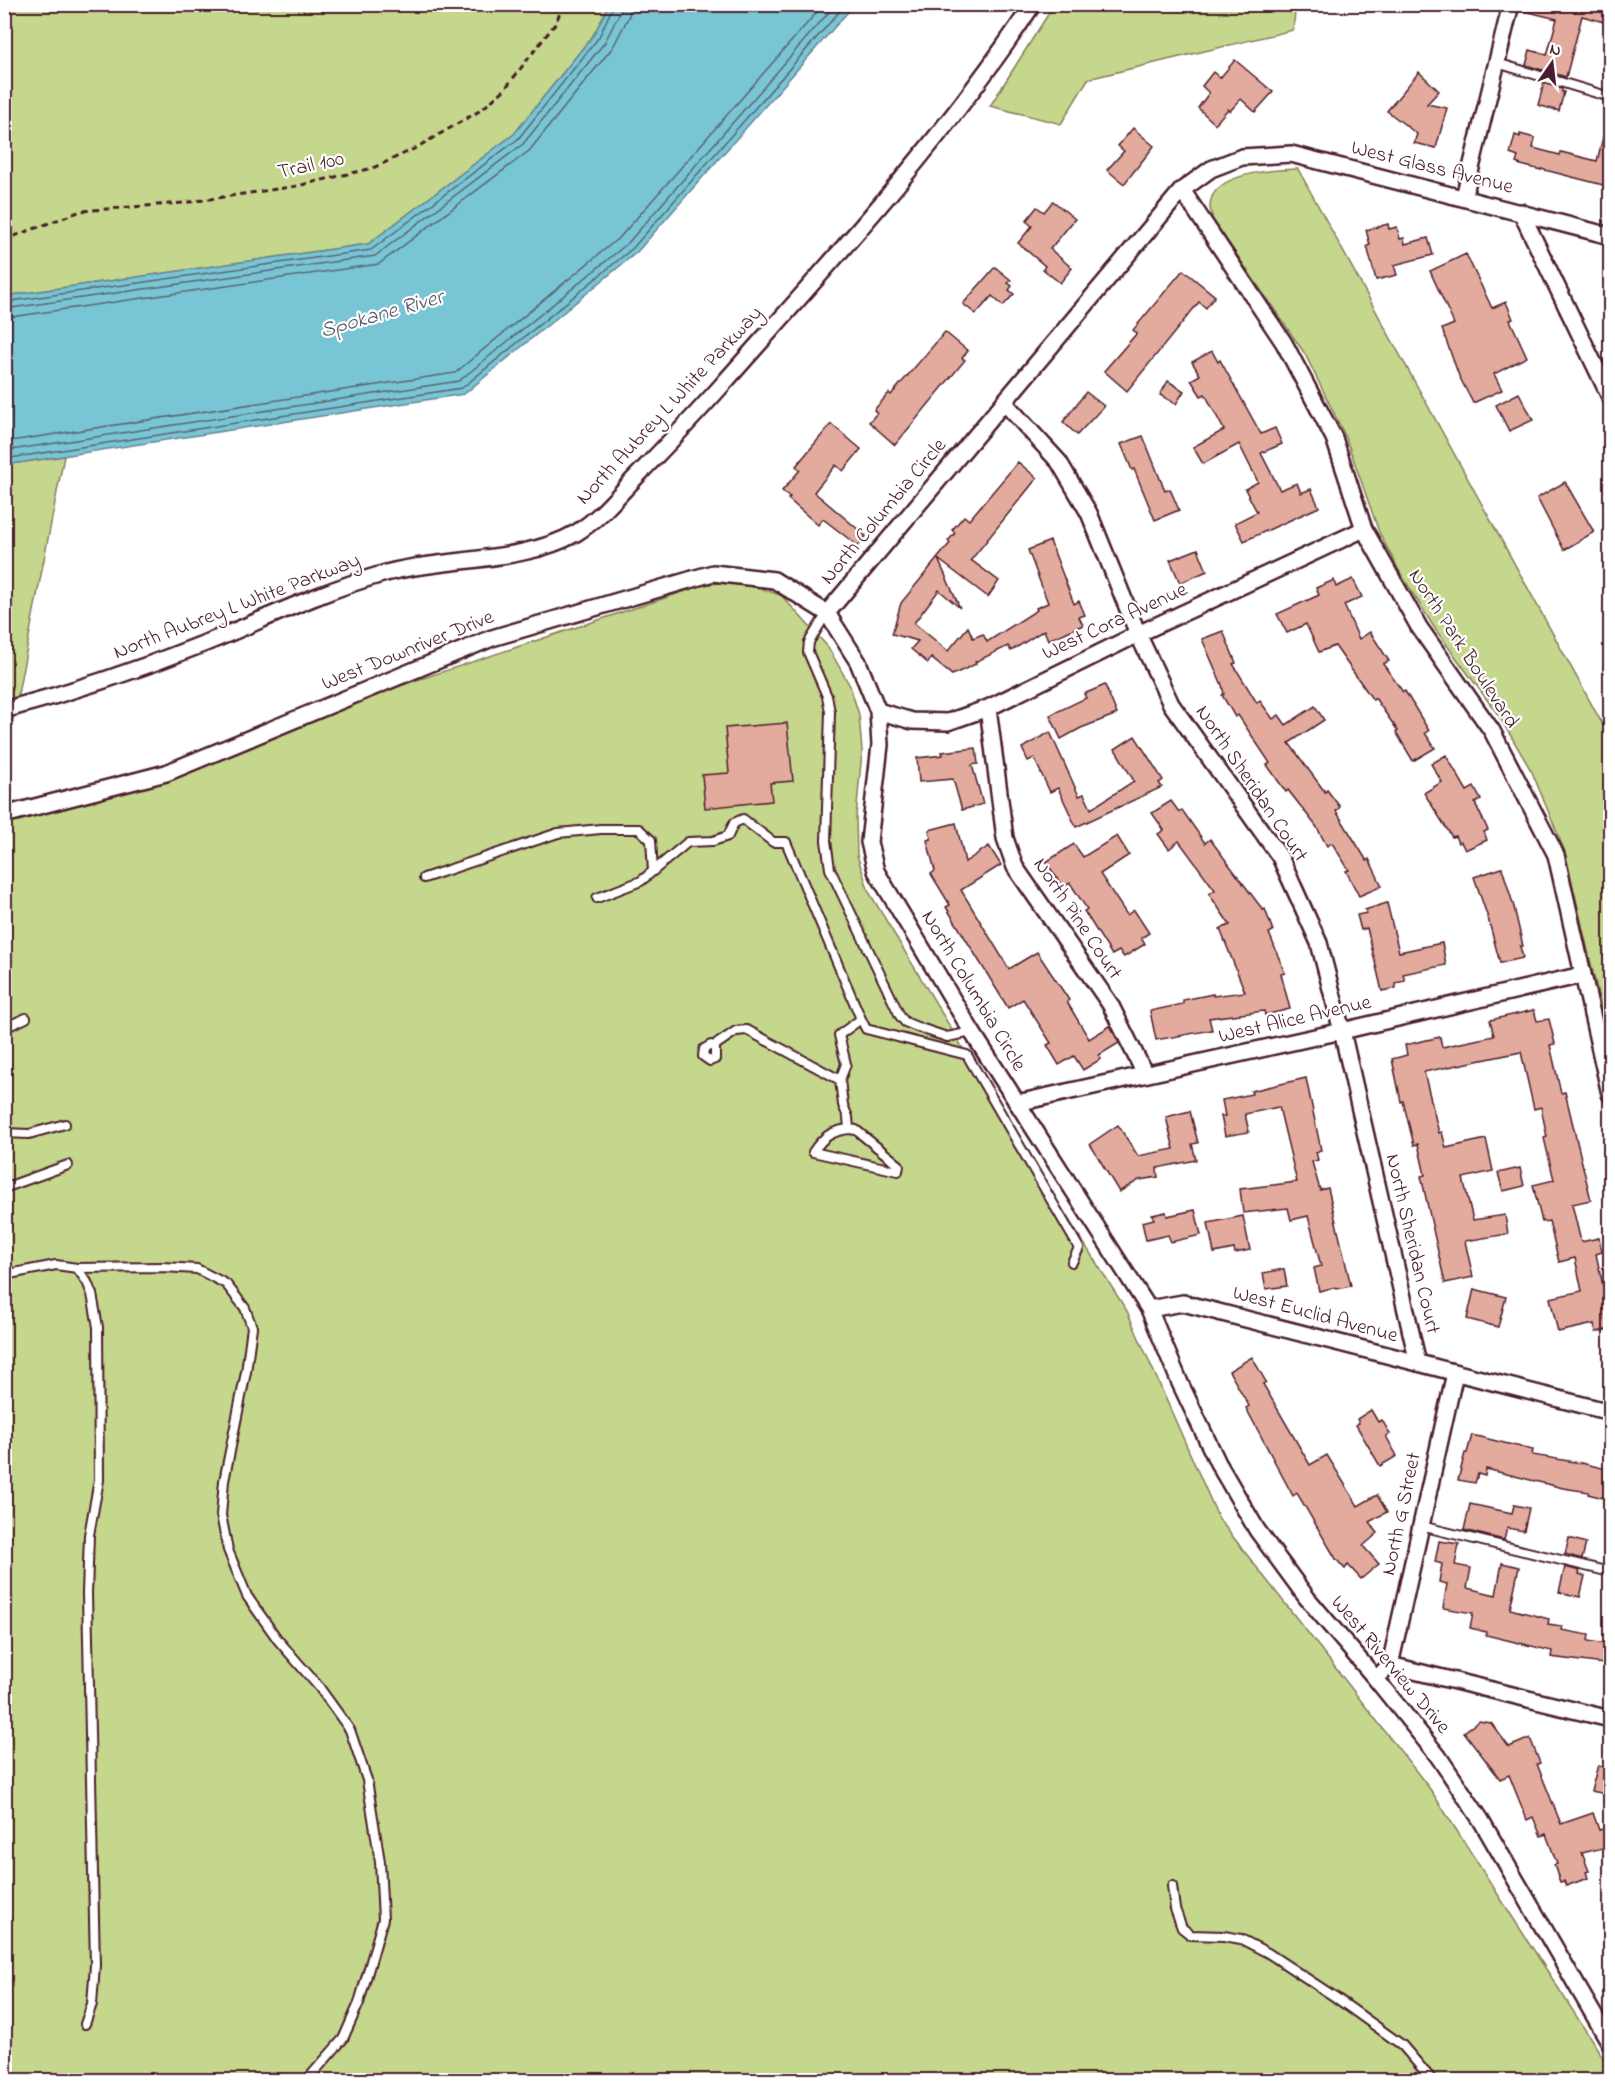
<svg xmlns="http://www.w3.org/2000/svg" width="1615" height="2085" viewBox="0 0 1615 2085" font-family="'Indie Flower',sans-serif">
<style>
.green{fill:#c5d78c;stroke:#887b5c;stroke-width:1.5}
.water{fill:#78c6d5;stroke:#668391;stroke-width:1.5}
.lines{fill:none;stroke-linecap:round;stroke-linejoin:round}
.shore{stroke:#5c626f;stroke-width:1.5}
.building{fill:#e3aa9e;stroke:#4a1f2b;stroke-width:1.5}
.lane-casing{stroke:#4a1f2b;stroke-width:12}
.street-casing{stroke:#4a1f2b;stroke-width:20}
.path{stroke:#4a1f2b;stroke-width:3;stroke-dasharray:6 4.5;stroke-linecap:butt}
.lane{stroke:#fff;stroke-width:8}
.street{stroke:#fff;stroke-width:15}
.labels{text-anchor:middle;dominant-baseline:central;stroke-width:4.5;stroke-linejoin:round;paint-order:stroke}
.street-label{font-size:21px;fill:#4a1f2b;stroke:#fff}
.water-label{font-size:22px;font-style:italic;fill:#5a5966;stroke:#fff}
</style>
<rect width="100%" height="100%" fill="#fff"/>
<filter id="ink" filterUnits="userSpaceOnUse"><feTurbulence type="fractalNoise" baseFrequency=".0167" numOctaves="2"/><feDisplacementMap in="SourceGraphic" scale="12" xChannelSelector="R" yChannelSelector="G"/><feConvolveMatrix kernelMatrix="1 2 1 2 8 2 1 2 1" color-interpolation-filters="sRGB"/></filter>
<g filter="url(#ink)">
<g class="green">
<path d="M4,5h605l-15,29 -80,100 -146,110 -363,52z"/>
<path d="M1054,5v-1l242,1 -3,25 -205,49 -27,45 -71,-18z"/>
<path d="M1298,169l312,569v307l-45,-193 -33,-80 -33,-56 -64,-87 -34,-55 -22,-42 -33,-94 -41,-84 -92,-134c-1,-4 -3,-10 -3,-14 1,-34 64,-36 88,-37z"/>
<path d="M64,456l-59,305v-296z"/>
<path d="M736,581l45,14 47,52 22,39 9,29 3,36 -6,66 1,38 12,37 146,243 112,176 92,208 211,270 174,270 6,21h-1605v-1263l699,-232z"/>
</g>
<path class="water" d="M609,5h245l-217,247 -173,142 -459,71v-169l363,-52 146,-110 80,-100z"/>
<g class="lines">
<g class="shore">
<path d="M4,302l367,-52 147,-111 81,-102 15,-33"/>
<path d="M4,309l371,-53 148,-112 82,-102 15,-30 1,-8"/>
<path d="M4,318l375,-54 150,-113 84,-104 16,-31 2,-12"/>
<path d="M4,442l451,-69 166,-137 203,-232"/>
<path d="M4,451l455,-70 169,-138 208,-239"/>
<path d="M4,459l458,-71 171,-140 213,-244"/>
</g>
</g>
<g class="building">
<path d="M1521,4h90v20l-29,-8 -16,61 -40,-12 4,-15 17,5 10,-36 -37,-9z"/>
<path d="M1235,60l38,32 -18,20 -14,-13 -11,12 -2,-2 -13,15 -17,-16 11,-15 -7,-7 11,-14 7,6z"/>
<path d="M1419,72l20,19 -12,13 20,4 -11,40 -22,-5 3,-9 -30,-23z"/>
<path d="M1544,83l18,6v3h2l-5,19 -21,-6z"/>
<path d="M1133,128l21,18 -30,38 -17,-14 17,-19 -6,-5z"/>
<path d="M1605,129h6v58l-70,-18v1l-20,-5 -5,-2 2,-6 -8,-3 5,-19 5,2v-3l15,4 -2,10 27,7 1,-3 36,9z"/>
<path d="M1053,201l22,18 -25,30 22,19 -12,15 -17,-14 2,-3 -27,-23 14,-17 -6,-5 11,-14 7,5z"/>
<path d="M1388,224l1,5 8,-2 3,12 4,-1 1,6 23,-6 5,17 -39,10 3,10 -21,5 -9,-34 3,-1 -4,-15z"/>
<path d="M1466,254l26,54 14,-6 7,17 -3,1 17,37 -33,17 8,16 -29,13 -14,-27 -17,-47 12,-5 -24,-53z"/>
<path d="M995,267l16,13 -3,3 4,3 -3,4 5,4 -11,12 -11,-10 -16,18 -13,-10z"/>
<path d="M1183,270l32,26 -9,12 -7,-6 -72,89 -23,-20 33,-38 -4,-3z"/>
<path d="M945,332l23,19 -6,7 3,2 -70,85 -26,-23 8,-9 -3,-3 15,-17 2,2z"/>
<path d="M1212,351l6,11 2,-2 41,74 14,-6 7,16 -21,9 19,37 17,-7 4,10 10,-4 8,18 -75,34 -9,-18 22,-11 -12,-23 13,-7 -19,-38 -36,20 -10,-17 31,-17 -19,-36 -4,2 -10,-16 9,-5 -8,-13z"/>
<path d="M1168,381l16,10 -8,13 -16,-9z"/>
<path d="M1086,392l18,14 -27,29 -14,-13z"/>
<path d="M1519,393l14,27 -24,11 -13,-26z"/>
<path d="M831,424l30,25 -18,22 -7,-6 -22,27 52,44 -8,10 -35,-27 -5,6 -30,-26 2,-2 -8,-6 18,-21 -4,-4z"/>
<path d="M1143,436l22,55 5,-2 9,21 -24,10 -21,-51 -2,1 -11,-26z"/>
<path d="M1018,462l19,16 -66,82 28,21 -11,16 -50,-38 22,49 -21,-18 -25,33 34,28 20,-24 5,11 10,-4 4,8 50,-32 -1,-2 12,-5 -20,-53 22,-9 24,63 5,-3 6,14 -6,2 4,8 -35,15 -4,-10 -33,21 -3,-5 -33,16 1,2 -24,11 -21,-17 -3,5 -17,-14 7,-8 -26,-7 9,-31 49,-60 -2,-2 7,-8 -3,-3 12,-14 5,4z"/>
<path d="M1565,482l29,50 -30,18 -27,-52z"/>
<path d="M1198,549l9,22 -27,12 -10,-23z"/>
<path d="M1353,579l9,18 -18,8 15,34 11,-7 19,29 -6,3 20,28 2,-1 24,40 -4,2 10,15 -22,13 -17,-29 2,-1 -23,-33 -2,2 -38,-54 -16,6 -13,-28 -19,9 -10,-19 42,-19 -3,-7 18,-8 2,7z"/>
<path d="M1223,631l13,32 -3,1 24,39 3,-2 13,18 6,-4 7,10 29,-19 9,14 -35,23 36,49 2,-2 13,17 -4,4 31,50 2,-2 13,27 -23,10 -13,-25 3,-1 -17,-27 -5,3 -11,-20 -28,-36 -2,2 -19,-27 3,-2 -32,-48 -3,2 -13,-22 2,-1 -2,-9 -20,-46z"/>
<path d="M1105,685l12,29 -36,14 -20,11 -11,-24 36,-17 -2,-4z"/>
<path d="M787,723l6,58 -23,2 2,18 -67,7 -3,-33 27,-2 -4,-45z"/>
<path d="M1050,732l29,64 5,-2 7,15 43,-28 -19,-32 20,-13 28,44 -4,3 3,4 -86,40 -18,-39 -8,4 -16,-34 -6,3 -6,-13z"/>
<path d="M976,748l2,16 -6,1 11,39 -21,6 -9,-31 -34,3 -2,-24 26,-3 -1,-3z"/>
<path d="M1446,755l21,36 7,-4 7,13 -6,3 13,27 -4,2 3,8 -22,10 -4,-8 -3,1 -3,-7 -3,1 -28,-44 18,-11 -11,-18z"/>
<path d="M1171,801l8,11 3,-2 23,33 5,-4 53,71 2,-1 8,22 -4,2 16,40 -4,1 9,35 -25,6 -1,-4 -55,7 3,12 -56,10 -6,-29 33,-7v-4l30,-6v2l32,-4 -25,-63 10,-4 -21,-31 6,-4 -36,-49 -10,8 -11,-15 6,-4 -12,-17z"/>
<path d="M956,823l9,39 24,-16 12,19 -40,25 48,79 28,-17 32,48 -2,2 22,37 21,-13 9,17 -20,12 2,4 -18,11 -9,-14 -15,9 -12,-20 4,-2 -28,-44 -15,9 -62,-101 4,-2 -19,-31 4,-3 -8,-31 4,-1 -2,-9z"/>
<path d="M1117,836l12,19 -29,19 27,41 7,-5 15,23 -8,5 4,6 -21,13 -5,-6 -7,4 -28,-44 3,-2 -17,-26 -7,4 -17,-25 28,-18 9,13z"/>
<path d="M1502,868l12,39 9,39h-3l3,12 -23,5 -12,-45 -14,-41z"/>
<path d="M1387,903l12,49 43,-9 4,22 -43,9 2,7 -10,2 1,5 -14,3 -15,-63 -6,2 -4,-15 10,-2 -2,-3z"/>
<path d="M1534,1010l3,11 12,-2 6,25 -5,1 11,48 4,-1 26,108 -19,4 9,38 18,-4 3,14 -6,2 9,41 6,-1v35l-15,3 -2,-8 -36,8 -8,-34 32,-7 -7,-33 -16,4 -10,-41 -7,1 -9,-37 21,-5 -10,-42 3,-1 -6,-30 -7,2 -13,-57 -97,20 15,61 3,-1 4,16 40,-9 7,32 -30,7 10,42 32,-5 3,19 -43,7 8,36 -28,6 -24,-107 4,-1 -7,-31 -4,1 -11,-44 -2,1 -3,-15 -6,-28 15,-4 -2,-10 35,-8 2,10 52,-11 -4,-16z"/>
<path d="M1306,1078l15,72 -5,2 2,8 -6,2 8,28 8,-2 23,98 -14,3 -1,-2 -17,4 -5,-23 7,-2 -13,-50 -17,4 -3,-12 -45,5 -3,-24 57,-7 -18,-75 -34,7 4,18 -24,4 -4,-20h4l-3,-16 30,-6 -1,-3z"/>
<path d="M1190,1111l8,32 -6,1 4,16 -39,8 1,9 -19,3 -20,12 -29,-48 28,-19 20,31 36,-7 -8,-32z"/>
<path d="M1520,1168l4,18 -21,5 -5,-18z"/>
<path d="M1195,1210l6,25 -30,7 -3,-7 -22,5 -4,-18 12,-3 -2,-4 14,-3 1,4z"/>
<path d="M1243,1216l7,34 -15,3 -1,-4 -20,4 -6,-30z"/>
<path d="M1284,1269l3,17 -21,3 -3,-16z"/>
<path d="M1474,1289l32,8 -8,30 -31,-8z"/>
<path d="M1252,1357l14,25 -3,2 47,81 17,-10 31,51 19,-11 10,17 -18,10 9,11 -15,13 16,18 -18,15 -13,-14 -3,4 -9,-10 -39,-66 -4,3 -47,-88 3,-2 -20,-35z"/>
<path d="M1371,1410l7,12 4,-2 8,14 -4,2 11,20 -17,10 -24,-41 3,-2 -2,-4z"/>
<path d="M1472,1435l61,15 -1,5 49,8 30,7v30l-23,-6 1,-2 -26,-4 -77,-19 -1,7 -7,-2 -3,9 -17,-3 7,-27h2z"/>
<path d="M1470,1504l42,9 2,-8 15,3 -5,23 -17,-3 -3,12 -40,-10z"/>
<path d="M1569,1538l17,5 -4,16 -17,-5z"/>
<path d="M1439,1541l20,3 -4,21 16,3 -4,20 29,7 6,-32 17,4 -9,42 39,10 -1,5 14,2 -1,4 28,5 -1,6 23,4v20l-60,-8 1,-6 -66,-16v-3l-16,-4 3,-15 -30,-5 4,-24 -8,-2 3,-18 -7,-2z"/>
<path d="M1565,1567l15,4 -1,3 6,2 -5,21 -21,-5z"/>
<path d="M1479,1721l12,2 18,24 21,-9 10,25 -3,1 24,60 32,-11 6,17 12,-3v19l-29,7 7,18 -3,1 2,6 -22,8 -2,-5 -4,1 -6,-17 3,-1 -11,-30 -5,2 -8,-19 -6,3 -18,-45 -9,4 -36,-47z"/>
<path d="M1598,1765l13,3v27l-20,-4z"/>
</g>
<g class="lines">
<g class="lane-casing">
<g id="lane">
<path d="M1497,63l113,34"/>
<path d="M827,613l-18,29 -1,10 19,44 3,16 -4,129 4,28 70,147 5,6 12,5 30,10 25,-5"/>
<path d="M424,878l134,-45 43,-4h38l12,11 2,31"/>
<path d="M597,898l44,-17 47,-39 25,-1 15,-5 6,-13 9,-4 30,23h13l75,177 -22,16 7,29 -6,16"/>
<path d="M861,1019l5,10 101,26 112,193 -7,14"/>
<path d="M4,1028l22,-10"/>
<path d="M711,1045l4,2v12l-5,2 -7,-5 1,-7z"/>
<path d="M714,1046l22,-15 11,-1 93,50 3,25 5,12 1,12c-18,2 -26,8 -36,23l85,19 1,-6 -43,-35 -7,-1"/>
<path d="M4,1133l25,1 36,-10"/>
<path d="M4,1188l64,-23"/>
<path d="M4,1275l52,-10 21,3"/>
<path d="M1421,1526l189,46"/>
<path d="M1172,1886l3,23 7,19 9,7 33,1 17,3 27,14 67,44 67,48 30,35"/>
<path d="M85,2024l7,-20 3,-39 -8,-372 2,-58 10,-55 -1,-153 -6,-33 -5,-12 -10,-14 86,-1 34,2 29,15 19,24 7,19 -6,45 -22,109 -3,34 7,35 19,46 31,44 41,47 31,43 17,50 13,82 3,57 -24,84 -16,36 -36,41"/>
</g>
</g>
<g class="street-casing">
<g id="street">
<path d="M1182,190l102,153 50,95 30,91 55,98 73,104 64,124 54,239"/>
<path d="M1464,197l47,-193"/>
<path d="M1521,212l89,185"/>
<path d="M1004,402l55,60 30,51 49,121 33,70 109,153 39,86 23,88 76,332"/>
<path d="M827,613l355,-423 29,-21 31,-12 49,-3 319,82"/>
<path d="M988,708l17,130 10,29 95,137 35,70"/>
<path d="M4,710c68,-18 134,-40 199,-66 58,-23 116,-52 176,-69 60,-18 144,-11 197,-42 23,-14 40,-35 58,-54 30,-31 60,-62 89,-95 108,-122 220,-243 310,-380"/>
<path d="M878,711l34,10 36,1 40,-14 150,-74 226,-105"/>
<path d="M4,815l162,-42 326,-135 221,-65 61,7 53,33 31,49 20,49 2,34 -11,97 7,29 96,161 177,277 31,74 38,80 39,67 50,68 69,81 62,77 43,64 129,223"/>
<path d="M1017,1103l325,-72 240,-56"/>
<path d="M1149,1309l34,-6 427,109"/>
<path d="M1390,1665l65,-292"/>
<path d="M1383,1672l7,-7 220,54"/>
</g>
</g>
<path class="path" d="M4,240l77,-29 102,-8 114,-17 76,-18 41,-19 67,-39 23,-20 51,-66 9,-20"/>
<use href="#lane" class="lane"/>
<use href="#street" class="street"/>
</g>
</g>
<g class="labels">
<g class="street-label">
<text transform="translate(311 166) rotate(-12)">Trail 100</text>
<text transform="translate(1432 168) rotate(14)">West Glass Avenue</text>
<text transform="translate(670 406) rotate(-47)">North Aubrey L White Parkway</text>
<text transform="translate(884 512) rotate(-50)">North Columbia Circle</text>
<text transform="translate(237 607) rotate(-21)">North Aubrey L White Parkway</text>
<text transform="translate(1115 622) rotate(-25)">West Cora Avenue</text>
<text transform="translate(1463 649) rotate(57)">North Park Boulevard</text>
<text transform="translate(408 651) rotate(-22)">West Downriver Drive</text>
<text transform="translate(1251 784) rotate(56)">North Sheridan Court</text>
<text transform="translate(1077 919) rotate(56)">North Pine Court</text>
<text transform="translate(973 991) rotate(59)">North Columbia Circle</text>
<text transform="translate(1295 1020) rotate(-13)">West Alice Avenue</text>
<text transform="translate(1412 1244) rotate(77)">North Sheridan Court</text>
<text transform="translate(1315 1315) rotate(15)">West Euclid Avenue</text>
<text transform="translate(1402 1514) rotate(-78)">North G Street</text>
<text transform="translate(1390 1665) rotate(50)">West Riverview Drive</text>
</g>
<g class="water-label">
<text transform="translate(382 315) rotate(-16)">Spokane River</text>
</g>
</g>
<rect width="1615" height="2085" fill="none" stroke="#fff" stroke-width="24"/>
<rect x="12" y="12" width="1591" height="2061" fill="none" stroke="#4a1f2b" stroke-width="2" filter="url(#ink)"/>
<g transform="translate(1552 63) rotate(14)" stroke="#ffffff" stroke-width="4.5" paint-order="stroke">
<path d="M0-4.5L10 22L0 15L-10 22Z" fill="#4a1f2b"/>
<text y="-9" font-size="16" font-weight="bold" text-anchor="middle" fill="#4a1f2b">N</text>
</g>
</svg>
